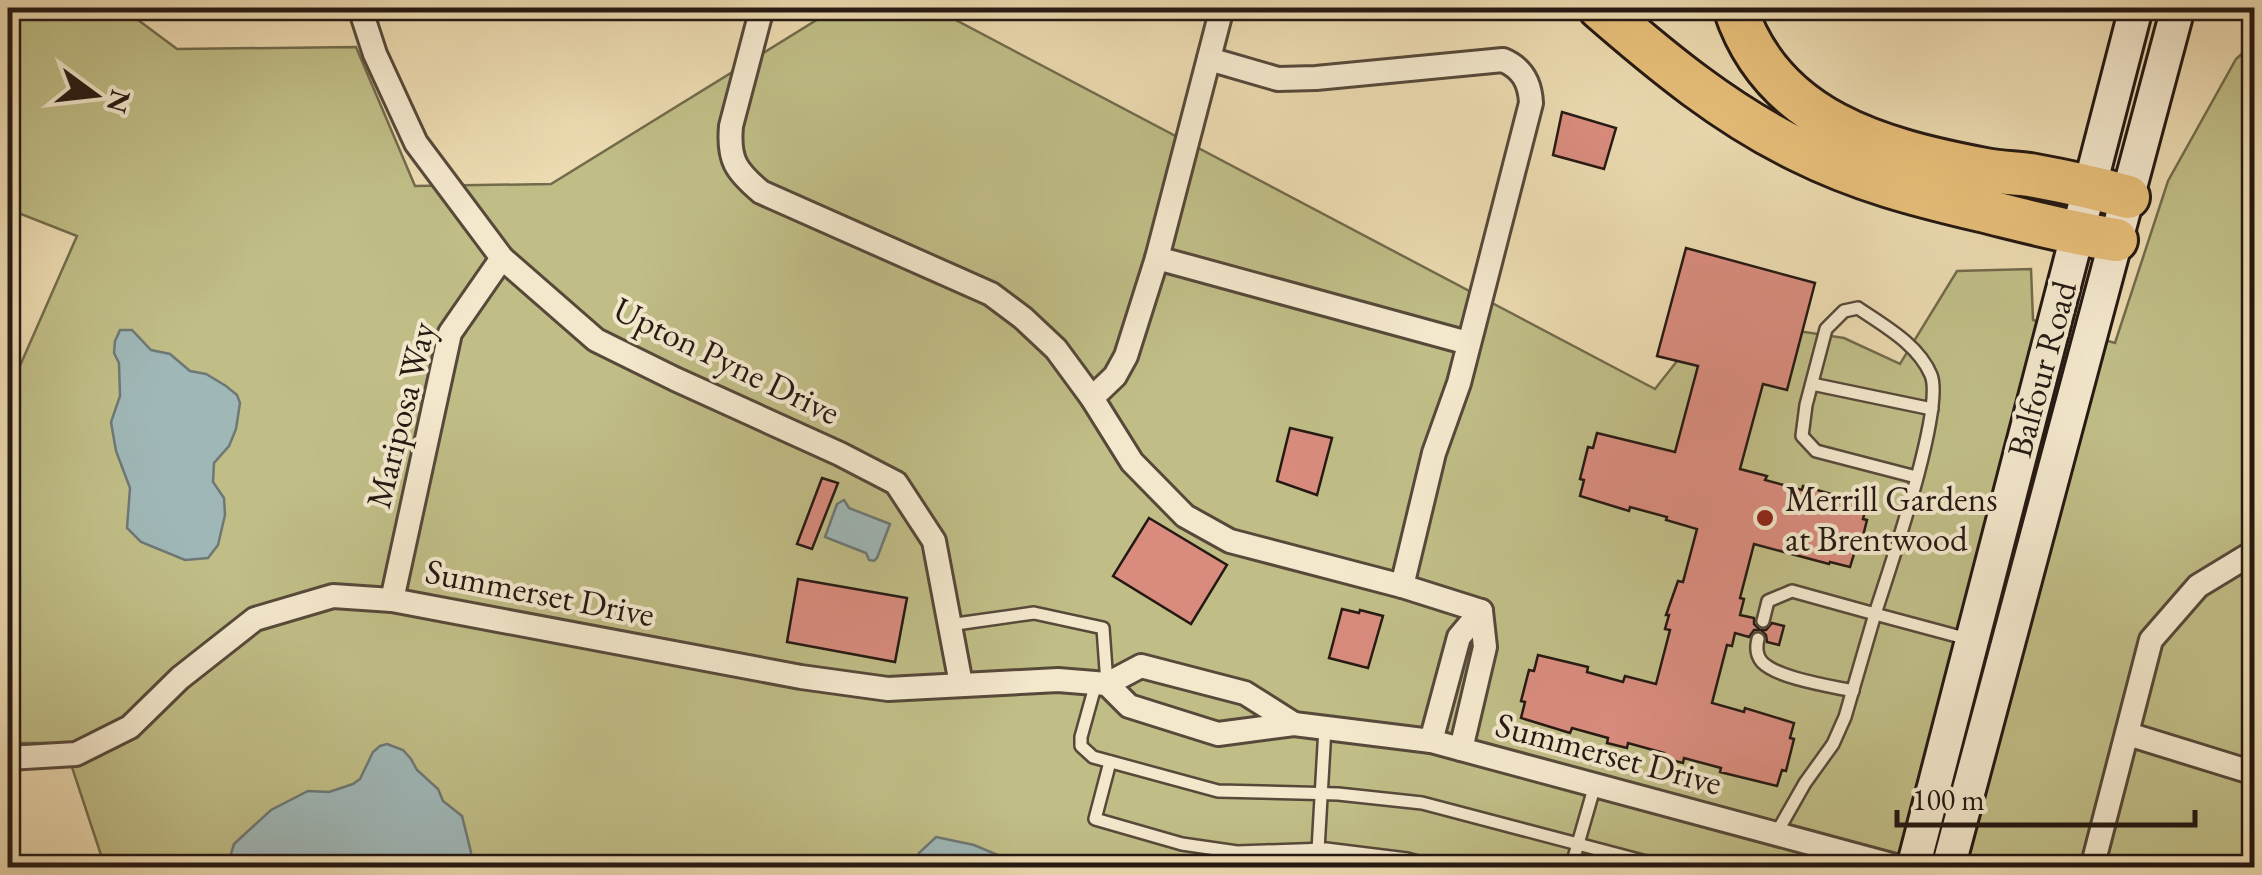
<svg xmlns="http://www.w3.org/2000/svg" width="2262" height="875" viewBox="0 0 2262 875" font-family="'EB Garamond',serif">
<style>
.green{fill:#c0bd86;stroke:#726b4c;stroke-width:2.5}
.water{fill:#9fb7b7;stroke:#6e7875;stroke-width:2.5}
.building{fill:#d98c7e;stroke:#251913;stroke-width:2.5}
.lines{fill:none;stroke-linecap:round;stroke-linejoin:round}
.service-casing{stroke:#57493a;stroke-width:16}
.minor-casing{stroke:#57493a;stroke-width:28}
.secondary-casing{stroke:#251913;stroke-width:38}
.motorway-casing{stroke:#251913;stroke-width:48}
.service{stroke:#f3e7cc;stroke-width:11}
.minor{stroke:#f3e7cc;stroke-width:22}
.secondary{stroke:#f3e7cc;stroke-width:32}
.motorway{stroke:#e6bd78;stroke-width:42}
.poi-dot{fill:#8f2418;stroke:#f3e7cc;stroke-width:4}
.labels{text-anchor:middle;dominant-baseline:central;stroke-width:8;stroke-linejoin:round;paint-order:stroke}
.street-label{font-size:35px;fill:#251913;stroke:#f3e7cc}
.poi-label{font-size:35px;fill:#251913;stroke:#f3e7cc;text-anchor:start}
</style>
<rect width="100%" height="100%" fill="#ecdab0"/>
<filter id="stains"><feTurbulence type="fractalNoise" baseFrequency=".002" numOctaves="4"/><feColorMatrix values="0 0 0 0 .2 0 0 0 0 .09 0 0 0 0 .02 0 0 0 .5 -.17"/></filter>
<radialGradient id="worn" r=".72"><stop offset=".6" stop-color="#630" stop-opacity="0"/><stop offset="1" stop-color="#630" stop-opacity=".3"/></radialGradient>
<path class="green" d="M8,8h114l55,41 179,-2 59,139 136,-2 285,-176h97l722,381 56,-71 133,20 56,26 57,-93 74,-2 2,51 82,23 53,-162 68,-122 18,-16v824h-2162l11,-6 -39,-118h-56v-350l69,-157 -69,-27z"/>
<g class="water">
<path d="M120,330h12l19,20 19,4 20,17 16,3 20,12 11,9 3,8 -4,26 -7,17 -15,17 -1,19 11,16 1,17 -7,30 -10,13 -23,2 -44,-18 -14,-14 3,-40 -14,-37 -5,-29 9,-26 -1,-33 -5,-10 1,-12z"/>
<path d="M844,500l5,8 41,16 -13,34 -3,3 -5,-1 -3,-7 -41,-16 12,-33z"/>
<path d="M387,744l16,6 8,9 6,11 21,19 5,12 19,15 9,36v15h-244l7,-23 37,-34 37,-19 21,1 24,-8 7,-5 13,-27 7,-6z"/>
<path d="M936,837l38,8 52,22h-115l8,-14z"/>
</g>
<g class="building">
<path d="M1562,112l54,16 -12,41 -51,-14z"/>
<path d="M1686,248l129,35 -28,107 -24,-6 -23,85 27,7 -2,4 37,10 1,-4 64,18 -4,15 4,1 -8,32 -4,-1 -5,16 -20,-5 -1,2 -75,-20 -14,54 4,1 -4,16 14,3v6l6,6h6l6,-7 12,3 -5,19 -12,-3 -1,-7 -5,-5h-7l-5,7 -14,-4 -3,13 -5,-1 -15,58 32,9 1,-4 49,15 -4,15 4,1 -8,32 -4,-1 -5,16 -57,-14 1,-4 -37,-10 -1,5 -20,-5 1,-5 -36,-10 -1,5 -20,-5 1,-5 -36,-10 -2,5 -49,-15 4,-16 -4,-1 8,-31 5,1 4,-16 50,12 -1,5 36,10 2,-6 31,8 14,-54 -5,-1 4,-14h-3l12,-34 5,1 14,-53 -31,-9 1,-3 -37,-10 -1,4 -49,-15 4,-16 -4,-1 8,-32 5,1 4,-15 78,19 23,-86 -41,-10z"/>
<path d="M1290,428l42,10 -15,57 -40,-14z"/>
<path d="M822,478l16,5 -26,66 -15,-5z"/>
<path d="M1149,518l78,47 -36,59 -78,-48z"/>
<path d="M798,579l109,19 -12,64 -108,-20z"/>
<path d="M1342,609l17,4 1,-3 23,6 -15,52 -39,-10z"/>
</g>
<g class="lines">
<g class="service-casing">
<g id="service">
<path d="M1812,384l120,25"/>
<path d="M1763,621l5,-20 24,-10 83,23c13,-41 70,-205 56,-239 -13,-31 -47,-49 -73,-67l-14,3 -18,18 -20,76 -4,31 14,15 100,26"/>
<path d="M949,625l85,-12 69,15 4,56"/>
<path d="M1758,639c-2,8 -2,16 4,23 15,16 68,24 91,29"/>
<path d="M1096,683l-15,54v9l12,11 125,34 120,3 84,9 247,65"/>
<path d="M1110,762l-15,57 87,25 55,8 89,-3 81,10 33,9"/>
<path d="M1776,834l29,-51 28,-39 12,-27 30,-103 93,25"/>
<path d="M1318,850l7,-122"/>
<path d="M1571,868l24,-83"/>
</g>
</g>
<g class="minor-casing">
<g id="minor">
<path d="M360,8l15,46 41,89 86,115 94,82 79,39 165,75 56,29 38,58 27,143"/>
<path d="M762,8l-31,118c-3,34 5,45 30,66l230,102 32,24 33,31 36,49 40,64 53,54 45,25 172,45 79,25"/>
<path d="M1209,59l69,20 38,-1 187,-18c19,8 27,22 28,43l-72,280 -25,70 -32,133"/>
<path d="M1157,258l311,85"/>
<path d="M1092,398l23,-22 11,-20 31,-98 65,-250"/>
<path d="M392,600l58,-267 52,-75"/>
<path d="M1107,684l22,22 89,28 76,-10 137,17 472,127"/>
<path d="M2128,734l126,39"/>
<path d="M1431,741l28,-104 22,-26 4,36 -24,102"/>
<path d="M8,758l68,-4 54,-27 50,-49 75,-59 78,-23 59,4 409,77 87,12 170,-9 49,4 34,-18 104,27 49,31"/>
<path d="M2092,868l59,-228 47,-54 56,-34"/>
</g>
</g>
<g class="secondary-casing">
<g id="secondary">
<path d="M1913,868l223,-860"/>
<path d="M1948,868l230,-860"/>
</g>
</g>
<g class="motorway-casing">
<g id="motorway">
<path d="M1600,8c62,54 125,106 199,142 60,30 118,45 182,60 45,11 89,23 135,30"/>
<path d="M1735,8c37,113 145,142 250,162 15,3 30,3 45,5 33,6 66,13 98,22"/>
</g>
</g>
<use href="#service" class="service"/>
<use href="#minor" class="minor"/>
<use href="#secondary" class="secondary"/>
<use href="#motorway" class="motorway"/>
</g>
<circle class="poi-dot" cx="1765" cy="518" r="10"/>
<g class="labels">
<g class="street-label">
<text transform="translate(727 360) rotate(26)">Upton Pyne Drive</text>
<text transform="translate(2041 369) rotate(-75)">Balfour Road</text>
<text transform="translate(400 415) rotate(-76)">Mariposa Way</text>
<text transform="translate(540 592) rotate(11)">Summerset Drive</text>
<text transform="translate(1609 753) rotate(15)">Summerset Drive</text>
</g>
<g class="poi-label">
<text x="1785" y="498">Merrill Gardens<tspan x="1785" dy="40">at Brentwood</tspan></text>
</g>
</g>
<rect width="2262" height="875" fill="none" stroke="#ecdab0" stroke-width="40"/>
<rect x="10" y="10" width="2242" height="855" fill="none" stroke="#251913" stroke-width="5"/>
<rect x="20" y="20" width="2222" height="835" fill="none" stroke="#251913" stroke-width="2.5"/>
<g transform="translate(95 95) rotate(105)" stroke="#f3e7cc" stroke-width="8" paint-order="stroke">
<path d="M0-8L18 38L0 25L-18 38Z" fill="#251913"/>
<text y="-15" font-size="28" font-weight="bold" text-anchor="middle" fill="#251913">N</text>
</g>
<path d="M1897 810v15h298v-15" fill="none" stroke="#251913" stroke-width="5"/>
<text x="1912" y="810" font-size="30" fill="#251913" stroke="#f3e7cc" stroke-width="8" paint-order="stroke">100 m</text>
<rect width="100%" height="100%" filter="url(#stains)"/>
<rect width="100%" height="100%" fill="url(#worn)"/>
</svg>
